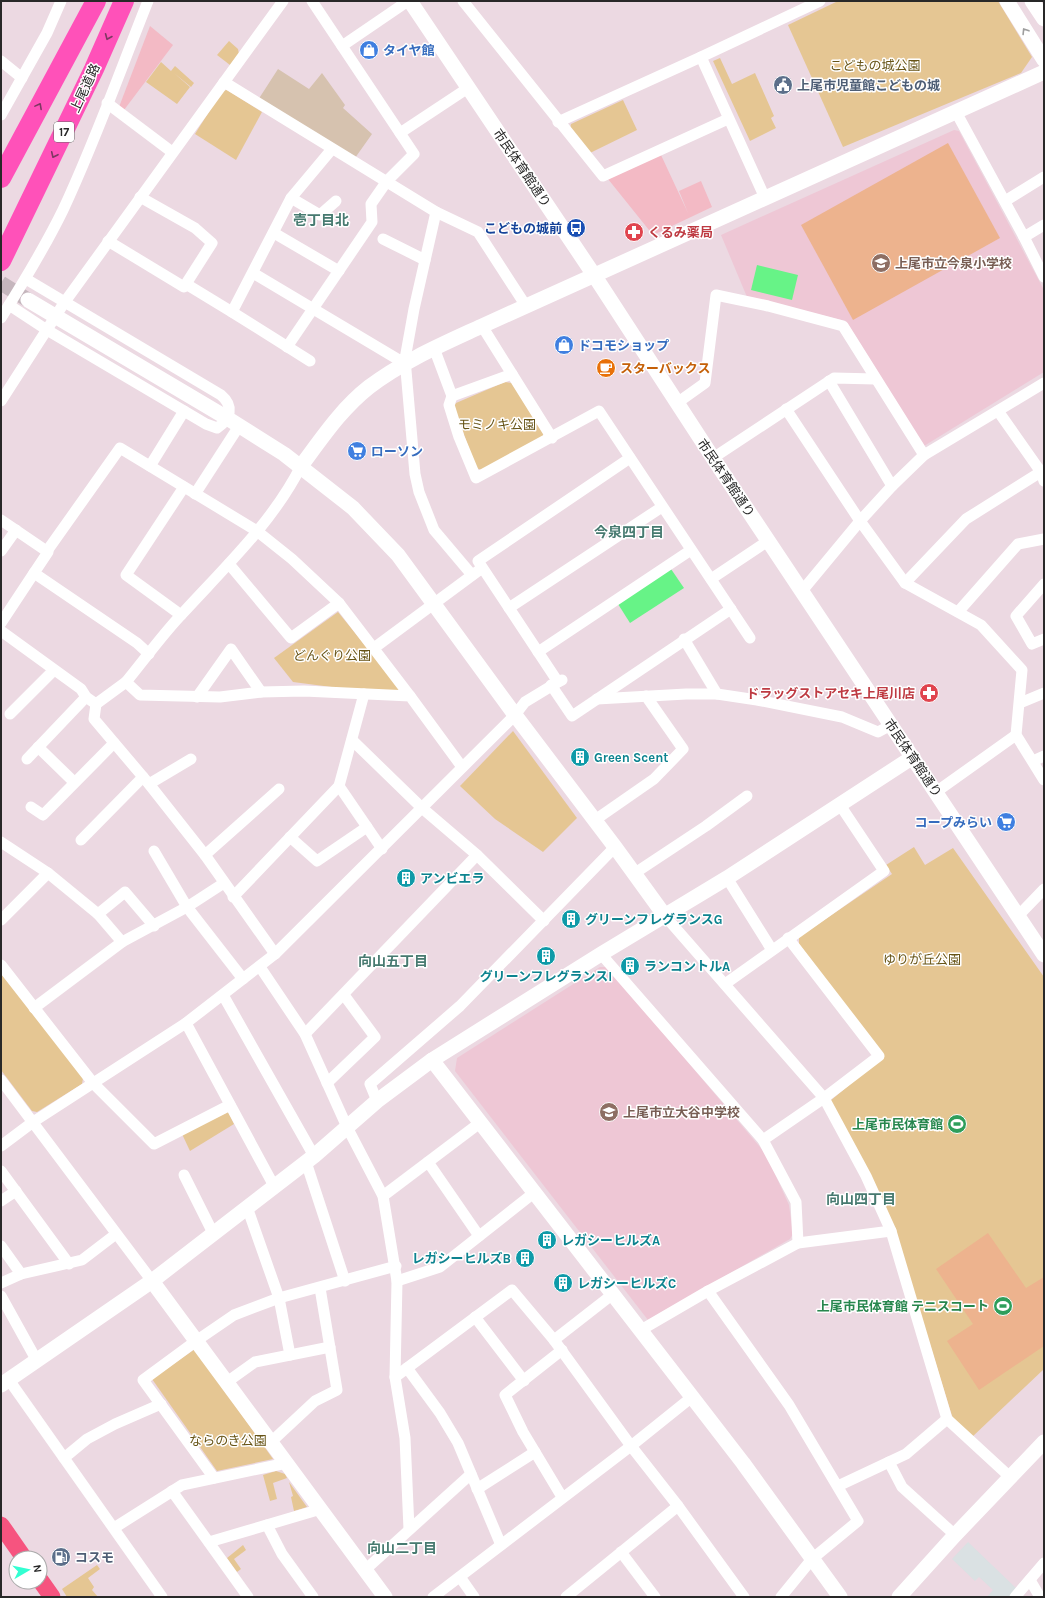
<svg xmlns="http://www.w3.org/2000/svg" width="1045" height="1598" viewBox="0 0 1045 1598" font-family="Karla,'Noto Sans JP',sans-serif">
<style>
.industrial{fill:#dae1e3}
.education{fill:#eec7d5}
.green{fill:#e5c693}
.sand{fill:#f3bac5}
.cemetery{fill:#d6c2af}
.pitch{fill:#edb38e}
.water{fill:#67f387}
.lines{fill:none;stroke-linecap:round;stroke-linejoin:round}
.secondary-tunnel{stroke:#c5b6bd;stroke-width:15;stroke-dasharray:15 8;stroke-linecap:butt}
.street{stroke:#fff;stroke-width:11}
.secondary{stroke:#fff;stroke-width:15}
.primary{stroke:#f6547f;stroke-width:17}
.highway{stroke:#ff51b9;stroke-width:20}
.oneway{stroke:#9e9e9e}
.oneway2{stroke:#7e3862}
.labels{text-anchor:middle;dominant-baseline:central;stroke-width:3;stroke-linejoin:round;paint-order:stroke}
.shield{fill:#fff;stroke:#686868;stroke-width:1}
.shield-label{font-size:12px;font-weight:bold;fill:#282828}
.shop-label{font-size:13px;font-weight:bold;fill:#366cbe;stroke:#fff;text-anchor:start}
.park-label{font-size:13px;fill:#675416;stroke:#fff}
.service-label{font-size:13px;font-weight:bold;fill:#4e5e75;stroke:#fff;text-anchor:start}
.street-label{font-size:13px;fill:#282828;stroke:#fff}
.transit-label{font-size:13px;font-weight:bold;fill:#164399;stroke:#fff;text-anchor:end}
.health-label{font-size:13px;font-weight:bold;fill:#be3a42;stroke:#fff;text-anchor:start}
.education-label{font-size:13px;font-weight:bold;fill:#785e54;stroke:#fff;text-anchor:start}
.food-label{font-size:13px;font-weight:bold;fill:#c56008;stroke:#fff;text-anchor:start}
.culture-label{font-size:13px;font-weight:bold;fill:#0d838f;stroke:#fff;text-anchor:start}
.leisure-label{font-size:13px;font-weight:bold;fill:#27864d;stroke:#fff;text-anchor:end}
.neighbourhood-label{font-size:14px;font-weight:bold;fill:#477a70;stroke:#fff}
</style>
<rect width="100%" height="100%" fill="#ecd9e2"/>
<path class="industrial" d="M968,1542l49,47 -8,8h-22l6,-7 -14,-13 -4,4 -23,-22z"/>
<g class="education">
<path d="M954,130l5,1 85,159v82l-120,74 -78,-125 -99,-24 -26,-62z"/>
<path d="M600,967h7l159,187 23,51 4,29 -3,5 -142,81 -193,-249 2,-13z"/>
</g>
<g class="green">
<path d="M838,1h160l34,56 -11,16 -178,74 -55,-122z"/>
<path d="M229,41l9,8 1,5 -9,11 -13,-10z"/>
<path d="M720,58l12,26 23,-11 19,43 -3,2 5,10 -26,13 -37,-80z"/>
<path d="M161,62l10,9 4,-5 19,17 -3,4 -17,-14 16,14 -13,17 -31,-22z"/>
<path d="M227,90l35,22 -26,48 -41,-26 27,-43z"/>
<path d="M623,100l14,30 -47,23 -20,-24 1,-5z"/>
<path d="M505,382l7,1 31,50v5l-61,32 -6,-2 -22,-61 2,-4z"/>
<path d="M338,612l62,76 -3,5h-19l-85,-11 -19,-24z"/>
<path d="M513,731l64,87 -34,34 -48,-33 -35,-33z"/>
<path d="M914,847l11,18 28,-17 91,129v392l-73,69 -18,-19 -60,-194 -63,-124 54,-45 -85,-112v-7l93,-63 -6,-9z"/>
<path d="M1,970l82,108 -1,6 -45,28 -5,-1 -31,-41z"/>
<path d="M228,1112l6,12 -44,27 -8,-17z"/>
<path d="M195,1349l78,110 -56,12 -65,-92z"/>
<path d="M276,1471l9,3 2,4 -14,5 4,16 -7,2 -7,-26z"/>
<path d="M289,1482l18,25 -13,4 -3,-14 2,-1z"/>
<path d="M243,1545l3,5 -12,9 7,10 -4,3 -10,-14z"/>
<path d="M97,1565l3,4 -12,9 6,9 -2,3 6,7h-31l-5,-8z"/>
</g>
<g class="sand">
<path d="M150,26l23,19 -49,65 -5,-3z"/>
<path d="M661,155l27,58 -9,-22 22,-10 11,26 -59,28 -45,-56z"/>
</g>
<path class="cemetery" d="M278,69l31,20 13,-16 23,32 -2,3 29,26 -17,24 -97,-58z"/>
<g class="pitch">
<path d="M948,143l52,95 -147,82 -52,-95z"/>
<path d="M988,1233l38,55 18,-11v69l-65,44 -32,-49 26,-17 -37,-55z"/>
</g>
<g class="water">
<path d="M757,265l41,10 -6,25 -41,-10z"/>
<path d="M671,569l13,19 -54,35 -12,-19z"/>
</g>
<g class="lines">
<path class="secondary-tunnel" d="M1,283l27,17"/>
<g class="street">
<path d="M463,1l140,175 125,-57"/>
<path d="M342,46l66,-45"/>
<path d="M701,57l64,141"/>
<path d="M1,61l21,17"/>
<path d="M224,82l212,130 42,20 48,74"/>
<path d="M107,103l65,49"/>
<path d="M956,112l68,125 20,40"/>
<path d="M1,115l46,-82 14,-32"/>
<path d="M558,122l143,-65 119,-56"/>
<path d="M400,133l68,-45"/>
<path d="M291,198l29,17 16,-14"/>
<path d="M1005,201l39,-24"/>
<path d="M436,212l-22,97 -9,50 10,115 4,18 15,38 38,45"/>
<path d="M274,233l65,38"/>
<path d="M1024,237l20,-12"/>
<path d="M383,239l42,21"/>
<path d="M108,241l76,46 28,-44 -17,-15 -55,-31"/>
<path d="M253,273l146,87 6,-1"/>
<path d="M186,284l46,28"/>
<path d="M9,305l38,25 159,94 11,4c14,-9 17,-22 4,-33l-195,-116"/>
<path d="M1,318c22,-35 44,-71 62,-108 32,-68 57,-139 85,-209"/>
<path d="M482,326l70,112"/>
<path d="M287,347l85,-125 -1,-18 16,-23 27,-27 -102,-153"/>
<path d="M434,348l18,48 60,-22"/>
<path d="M310,361l-78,-49 59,-114 41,-49"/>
<path d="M829,381l63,105"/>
<path d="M452,396l-3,9 10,32 17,41 123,-67 151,227"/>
<path d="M1,401l63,-98 219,-302"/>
<path d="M677,403l28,-20 11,-88 52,11 75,20 81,129"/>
<path d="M786,409l74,112 45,62 76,42 41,45 -6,65 28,45"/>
<path d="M998,411l43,61 3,9"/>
<path d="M713,458l121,-80 41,1"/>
<path d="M150,466l34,-55"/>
<path d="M195,494l44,-68"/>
<path d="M1,520l47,32 -14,21 103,70 12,11"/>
<path d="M1,551l15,-21"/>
<path d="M47,551l73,-103 137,83 35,28 47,44 71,93"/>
<path d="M229,564l62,74 48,-35"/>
<path d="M711,579l57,-38"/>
<path d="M905,583l61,-64 78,-49"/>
<path d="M1044,584l-28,32 16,28 12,-5"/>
<path d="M802,591l58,-70 32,-35 32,-31 120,-72"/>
<path d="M509,608l153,-101"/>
<path d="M958,612l60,-68 26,-5"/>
<path d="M181,615l-55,-40 58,-88"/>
<path d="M1,623l33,-50"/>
<path d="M1,631l80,58 5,8 10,7"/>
<path d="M684,639l33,55"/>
<path d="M374,648l104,-77"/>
<path d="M538,652l153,-102"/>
<path d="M562,680l-4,2 -80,-121 152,-103"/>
<path d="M126,682c19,-23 36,-47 56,-68 42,-46 91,-92 119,-148"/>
<path d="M551,685l21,31 159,-107"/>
<path d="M364,694l-25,92 43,63"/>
<path d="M197,697l34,-48 30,43"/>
<path d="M597,699l89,-5h31l40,6 85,17 36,15 13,-7"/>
<path d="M1020,703l24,-10"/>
<path d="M96,704l30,-22 14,13 80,2 41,-5 43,-1 106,5 52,71"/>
<path d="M96,704l-2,15 55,65 56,71 70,99"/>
<path d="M10,714l44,-44"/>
<path d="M352,740l70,68 55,47 67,66"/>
<path d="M38,747l36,35"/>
<path d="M27,759l59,-62"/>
<path d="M1033,761l11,-5"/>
<path d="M149,784l42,-25"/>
<path d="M936,792l80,-57"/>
<path d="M31,807l12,8 71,-72"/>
<path d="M595,820l59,-41 29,-30 -37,-53"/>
<path d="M290,837l27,24 50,-34"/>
<path d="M81,840l62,-63"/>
<path d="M1,842l47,31 -47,47"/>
<path d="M154,851l33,56 56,72"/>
<path d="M205,855l74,-66"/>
<path d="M635,873l71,-47 41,-30"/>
<path d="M727,878l45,72"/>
<path d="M233,897l106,-111"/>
<path d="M98,914l27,-22 29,34"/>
<path d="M665,916l159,182 42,78 25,55 56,188 63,58"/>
<path d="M1018,916l26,-27"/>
<path d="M122,942l65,-35 37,-24"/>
<path d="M601,954l162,186 33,62 2,41"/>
<path d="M1,965l92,118 61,61 76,-39"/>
<path d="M260,967l45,67 42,93 36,69 14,85 -2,96 10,61 4,91"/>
<path d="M725,984l159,-113 -44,-66"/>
<path d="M223,995l91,161"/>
<path d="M34,1008l88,-66 -24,-28 -50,-41"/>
<path d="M186,1023l88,163"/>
<path d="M305,1034l172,-179"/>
<path d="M1,1080l151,201"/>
<path d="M327,1083l48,-46 -31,-42"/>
<path d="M377,1101l-7,-17 90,-78 155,-159"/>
<path d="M763,1140l61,-42 55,-42 -91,-118"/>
<path d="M1,1146l32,-24 153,-99 89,-69 240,-239 10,-13 33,-20"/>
<path d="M306,1162l39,119"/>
<path d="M428,1162l51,74"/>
<path d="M1,1171l68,93"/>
<path d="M184,1175l29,58"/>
<path d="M383,1196l98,-74"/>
<path d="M1,1201l15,-10"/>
<path d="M247,1207l32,91 11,57"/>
<path d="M1,1246l20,28"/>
<path d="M397,1281l43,-14 95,-75"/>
<path d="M1,1283l20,-9 61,-14 34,-26"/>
<path d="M708,1291l81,114 69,116 -46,38 -31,38"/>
<path d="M1,1296l36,65"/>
<path d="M475,1317l49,64"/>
<path d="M641,1330l67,-39 90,-48 93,-12"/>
<path d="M554,1340l59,-46"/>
<path d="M562,1350l-57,45 18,37 39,65"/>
<path d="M407,1368l33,45 18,30 43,102"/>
<path d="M395,1377l117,-87 42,50 77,106 47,60 66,91"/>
<path d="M9,1380l153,217"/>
<path d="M227,1382l28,-20 75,-15"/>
<path d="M271,1442l44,-41 22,-11 -17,-102"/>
<path d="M64,1458l23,-19 28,-15 46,-20"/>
<path d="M889,1462l13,25 53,48"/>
<path d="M214,1478l-71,-98 53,-39 38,-26 45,-17 117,-32"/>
<path d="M838,1486l68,-32 41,-35"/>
<path d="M477,1489l58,-37"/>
<path d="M172,1491l76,106"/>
<path d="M267,1525l15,29 31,43"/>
<path d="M114,1528l68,-43 105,-22"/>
<path d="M209,1542l112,-33"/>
<path d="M621,1552l34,45"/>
<path d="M365,1570l106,-96"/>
<path d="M460,1577l14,20"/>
<path d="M1030,1580l10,17"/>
<path d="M433,1597l198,-151 61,-49"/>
<path d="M566,1597l112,-91"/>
<path d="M1015,1597l29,-34"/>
</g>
<g class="secondary">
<path d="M410,1l184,274 119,183 331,497"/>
<path d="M1007,1l37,59"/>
<path d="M1032,1l12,18"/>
<path d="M28,300l199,118 57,36 69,54 45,47 117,160 100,132 50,69"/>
<path d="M301,466c21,-28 40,-57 68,-79 34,-26 74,-43 113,-61l562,-254"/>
<path d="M432,1060l311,403 97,134"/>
<path d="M152,1281l233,316"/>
<path d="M1,1385l151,-104 162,-125 63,-55 55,-41 169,-106 126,-76 186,-121"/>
<path d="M899,1597l56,-62 89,-93"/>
</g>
<g class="primary">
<path d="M1,1525l23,33"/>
<path d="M40,1580l12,17"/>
</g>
<g class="highway">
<path d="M1,178l95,-177"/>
<path d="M1,261l93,-192 30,-68"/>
</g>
</g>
<defs><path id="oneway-chevron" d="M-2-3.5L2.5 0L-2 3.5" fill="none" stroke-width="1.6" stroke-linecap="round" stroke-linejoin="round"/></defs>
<use class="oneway" href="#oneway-chevron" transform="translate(1025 31) rotate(-122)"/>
<g class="oneway2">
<use href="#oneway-chevron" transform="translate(108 37) rotate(113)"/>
<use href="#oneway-chevron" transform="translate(39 106) rotate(-62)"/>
<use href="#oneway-chevron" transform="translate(54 155) rotate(115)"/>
</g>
<defs>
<g id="shop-disc" transform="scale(1)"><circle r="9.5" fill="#3f7fe0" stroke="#fff"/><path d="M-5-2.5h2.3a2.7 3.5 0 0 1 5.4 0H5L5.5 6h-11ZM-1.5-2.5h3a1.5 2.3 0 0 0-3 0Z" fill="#fff"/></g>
<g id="civic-disc" transform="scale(1)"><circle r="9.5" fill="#5c6f8a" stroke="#fff"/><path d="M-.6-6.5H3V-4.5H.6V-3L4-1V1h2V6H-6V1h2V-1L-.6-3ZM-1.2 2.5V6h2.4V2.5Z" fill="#fff"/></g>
<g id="bus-disc" transform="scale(1)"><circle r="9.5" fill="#1a4fb4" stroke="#fff"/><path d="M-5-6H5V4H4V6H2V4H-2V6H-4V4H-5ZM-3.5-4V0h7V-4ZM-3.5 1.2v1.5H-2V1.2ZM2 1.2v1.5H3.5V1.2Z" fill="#fff"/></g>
<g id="pharmacy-disc" transform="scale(1)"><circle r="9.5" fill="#e0444e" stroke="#fff"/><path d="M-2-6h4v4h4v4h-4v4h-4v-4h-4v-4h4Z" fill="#fff"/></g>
<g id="school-disc" transform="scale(1)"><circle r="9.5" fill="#8d6e63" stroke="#fff"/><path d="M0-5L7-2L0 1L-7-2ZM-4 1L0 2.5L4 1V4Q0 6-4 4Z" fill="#fff"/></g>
<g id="cafe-disc" transform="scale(1)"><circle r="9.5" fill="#e8710a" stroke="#fff"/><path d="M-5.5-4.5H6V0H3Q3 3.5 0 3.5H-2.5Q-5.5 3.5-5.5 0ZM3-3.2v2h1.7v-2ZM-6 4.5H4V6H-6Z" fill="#fff"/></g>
<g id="supermarket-disc" transform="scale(1)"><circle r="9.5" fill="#3f7fe0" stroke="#fff"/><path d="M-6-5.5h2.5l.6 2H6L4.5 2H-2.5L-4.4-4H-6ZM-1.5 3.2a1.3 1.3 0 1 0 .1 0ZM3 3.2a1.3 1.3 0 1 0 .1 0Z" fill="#fff"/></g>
<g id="building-disc" transform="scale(1)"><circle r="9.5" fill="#0f9aa8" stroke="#fff"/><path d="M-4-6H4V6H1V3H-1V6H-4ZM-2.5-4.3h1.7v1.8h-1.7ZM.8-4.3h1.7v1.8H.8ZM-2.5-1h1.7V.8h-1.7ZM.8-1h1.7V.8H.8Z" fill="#fff"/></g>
<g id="stadium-disc" transform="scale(1)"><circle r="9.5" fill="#2e9e5b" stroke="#fff"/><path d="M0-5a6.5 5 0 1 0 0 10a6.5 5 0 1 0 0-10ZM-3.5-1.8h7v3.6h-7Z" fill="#fff"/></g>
<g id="fuel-disc" transform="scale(1)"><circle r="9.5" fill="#5c6f8a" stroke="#fff"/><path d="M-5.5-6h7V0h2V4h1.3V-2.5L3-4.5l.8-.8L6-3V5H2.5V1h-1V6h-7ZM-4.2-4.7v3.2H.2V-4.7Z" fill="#fff"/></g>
</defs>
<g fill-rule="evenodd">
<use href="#shop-disc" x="369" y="50"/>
<use href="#civic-disc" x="783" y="85"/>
<use href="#bus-disc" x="576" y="228"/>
<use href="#pharmacy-disc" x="634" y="232"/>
<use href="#school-disc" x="881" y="263"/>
<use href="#shop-disc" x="564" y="345"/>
<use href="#cafe-disc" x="606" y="368"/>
<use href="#supermarket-disc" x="357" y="451"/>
<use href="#pharmacy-disc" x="929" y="693"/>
<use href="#building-disc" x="580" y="757"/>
<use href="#supermarket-disc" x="1006" y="822"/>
<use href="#building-disc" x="406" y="878"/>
<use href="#building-disc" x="571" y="919"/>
<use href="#building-disc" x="546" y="956"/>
<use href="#building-disc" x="630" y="966"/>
<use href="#school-disc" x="609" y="1112"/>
<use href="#stadium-disc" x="957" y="1124"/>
<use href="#building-disc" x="547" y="1240"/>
<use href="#building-disc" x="525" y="1258"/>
<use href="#building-disc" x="563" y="1283"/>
<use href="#stadium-disc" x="1003" y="1306"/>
<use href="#fuel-disc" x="61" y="1557"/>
</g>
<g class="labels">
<rect class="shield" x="54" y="122" width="20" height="20" rx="3"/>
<g class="shield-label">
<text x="64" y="132">17</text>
</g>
<g class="shop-label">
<text x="383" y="50">タイヤ館</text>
<text x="578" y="345">ドコモショップ</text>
<text x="371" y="451">ローソン</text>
<text x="992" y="822" text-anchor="end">コープみらい</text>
</g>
<g class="park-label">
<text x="875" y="65">こどもの城公園</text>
<text x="497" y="424">モミノキ公園</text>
<text x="332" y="655">どんぐり公園</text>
<text x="922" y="959">ゆりが丘公園</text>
<text x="228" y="1440">ならのき公園</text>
</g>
<g class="service-label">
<text x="797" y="85">上尾市児童館こどもの城</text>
<text x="75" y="1557">コスモ</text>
</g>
<g class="street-label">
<text transform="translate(85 88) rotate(-65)">上尾道路</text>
<text transform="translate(522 168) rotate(56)">市民体育館通り</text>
<text transform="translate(726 478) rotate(56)">市民体育館通り</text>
<text transform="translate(913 758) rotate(56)">市民体育館通り</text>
</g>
<g class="transit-label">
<text x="562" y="228">こどもの城前</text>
</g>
<g class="health-label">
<text x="648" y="232">くるみ薬局</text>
<text x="915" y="693" text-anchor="end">ドラッグストアセキ上尾川店</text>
</g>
<g class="education-label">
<text x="895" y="263">上尾市立今泉小学校</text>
<text x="623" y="1112">上尾市立大谷中学校</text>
</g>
<g class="food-label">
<text x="620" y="368">スターバックス</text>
</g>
<g class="culture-label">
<text x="594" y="757">Green Scent</text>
<text x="420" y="878">アンビエラ</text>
<text x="585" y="919">グリーンフレグランスG</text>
<text x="644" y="966">ランコントルA</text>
<text x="546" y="976" text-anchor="middle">グリーンフレグランスI</text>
<text x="561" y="1240">レガシーヒルズA</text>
<text x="511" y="1258" text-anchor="end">レガシーヒルズB</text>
<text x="577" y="1283">レガシーヒルズC</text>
</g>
<g class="leisure-label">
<text x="943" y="1124">上尾市民体育館</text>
<text x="989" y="1306">上尾市民体育館 テニスコート</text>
</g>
<g class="neighbourhood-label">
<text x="321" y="220">壱丁目北</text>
<text x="629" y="532">今泉四丁目</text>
<text x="393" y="961">向山五丁目</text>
<text x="861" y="1199">向山四丁目</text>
<text x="402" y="1548">向山二丁目</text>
</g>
</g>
<rect width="1045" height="1598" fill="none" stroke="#282828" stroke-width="4"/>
<g transform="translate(28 1570) rotate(81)"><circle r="19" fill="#ffffff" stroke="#a9a9a9"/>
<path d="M0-3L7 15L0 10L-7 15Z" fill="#33ffd2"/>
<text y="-6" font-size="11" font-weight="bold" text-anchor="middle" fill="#282828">N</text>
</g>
</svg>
